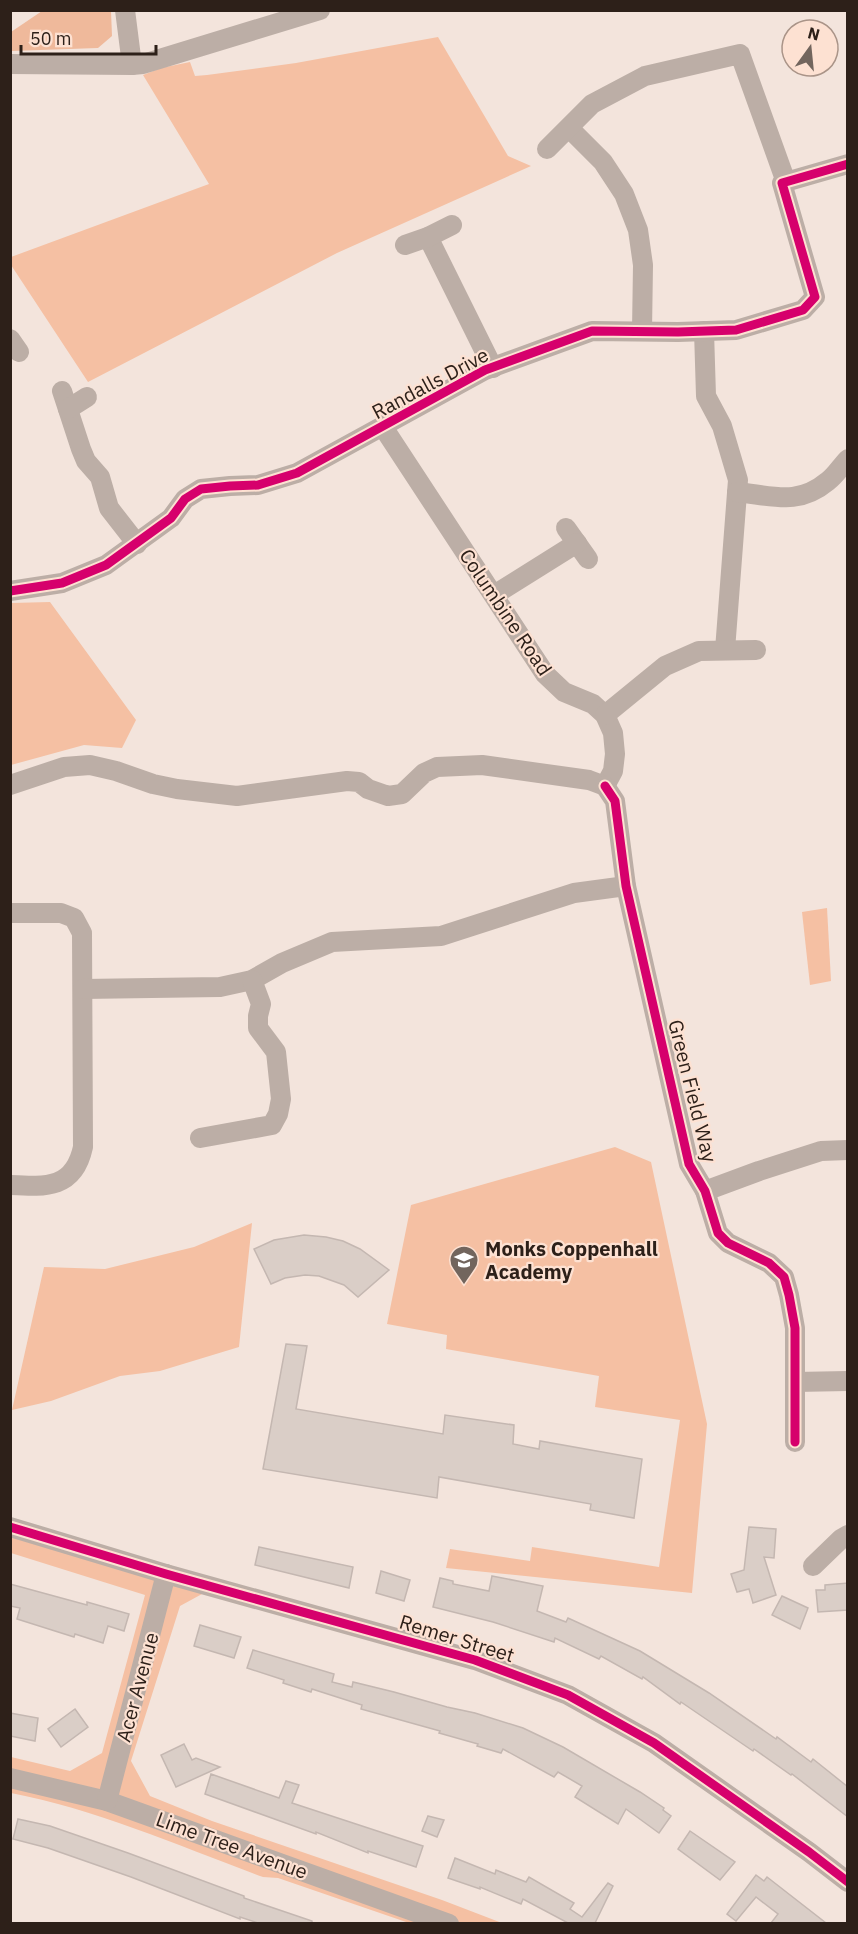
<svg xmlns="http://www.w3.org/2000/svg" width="858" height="1934" viewBox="0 0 858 1934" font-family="'IBM Plex Sans',sans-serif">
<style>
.green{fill:#f5c0a3}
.forest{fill:#efb99b}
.building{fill:#dacec7;stroke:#c4b7b1;stroke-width:1.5}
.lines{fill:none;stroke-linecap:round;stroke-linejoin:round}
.minor{stroke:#bcaea6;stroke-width:20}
.cycleway-casing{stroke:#fde1d2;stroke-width:13}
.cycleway{stroke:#d6006c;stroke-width:9}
.labels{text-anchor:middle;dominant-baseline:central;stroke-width:4.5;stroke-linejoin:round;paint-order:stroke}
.street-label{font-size:20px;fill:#2d2019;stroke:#fde1d2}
.poi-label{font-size:20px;font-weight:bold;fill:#2d2019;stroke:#fde1d2;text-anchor:start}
</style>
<rect width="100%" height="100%" fill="#f3e4dc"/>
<g class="green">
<path d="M438,37l70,119 23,10 -194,87 -249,129 -77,-117v-8l198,-73 -66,-109 18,-7 29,-6 5,14 12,-1 89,-12z"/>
<path d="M50,602l86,118 -14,28 -38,-3 -73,20v-162z"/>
<path d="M827,908l4,73 -21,4 -8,-73z"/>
<path d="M615,1147l36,15 56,262 -15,169 -246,-25 4,-19 80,12 2,-14 127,20 21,-147 -85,-13 4,-31 -153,-27 1,-14 -60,-11 24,-119z"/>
<path d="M252,1223l-13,124 -79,24 -40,5 -69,25 -39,9 32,-143 61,2 89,-22z"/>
<path d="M10,1527l194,58 -2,9 -22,12 -49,155 19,35 62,25 230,79 60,23h-93l-131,-45 -15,-1c-81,-30 -168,-68 -252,-84v-36l59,14 32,-18 43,-158 -134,-42z"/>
</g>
<path class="forest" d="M42,11h69l1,25 -14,12 -87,3v-19z"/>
<g class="building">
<path d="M304,1235l22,2 17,4 17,8 29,21 -31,27 -14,-12 -25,-9 -14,-1 -20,3 -14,6 -17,-35 20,-9z"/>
<path d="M286,1344l21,2 -11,63 147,25 2,-19 69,10 -1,19 26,5 1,-8 102,18 -8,59 -44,-8 1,-6 -152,-27 -2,21 -174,-29z"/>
<path d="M749,1527l27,2 -2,29 -10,-1 12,38 -23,8 -4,-14 -12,3 -6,-18 13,-4z"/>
<path d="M259,1547l94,20 -4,21 -94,-23z"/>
<path d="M381,1571l29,9 -6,21 -28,-8z"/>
<path d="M492,1576l51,10 -6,25 29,11 2,-4 72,33 69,42 67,46 1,-2 34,25 2,-3 35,28v30l-56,-43 -1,1 -37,-26 -1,2 -72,-49 -1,2 -37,-27 -1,2 -41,-23 -2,3 -44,-21 -1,4 -61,-20 -60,-15 7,-29 13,3v3l36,7z"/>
<path d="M848,1583v27l-30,2 -2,-22h9v-5z"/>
<path d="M10,1584l77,21v-3l42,12 -5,17 -16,-5 -5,17 -28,-9 -1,3 -57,-18 3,-11 -10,-2z"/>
<path d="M782,1596l26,12 -8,21 -28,-14z"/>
<path d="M200,1625l41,12 -7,21 -40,-12z"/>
<path d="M253,1650l81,24 -2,8 20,5 1,-5 41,10 53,15 28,6 48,15 40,19 77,45 24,16 -1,2 8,6 -12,17 -33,-24 -8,15 -43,-27 7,-11 -24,-14 -4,5 -51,-28 -2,4 -24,-7 1,-2 -39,-11 1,-2 -79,-22 1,-4 -50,-16 -1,3 -28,-9 1,-3 -37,-12z"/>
<path d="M75,1709l13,18 -27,20 -13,-18z"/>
<path d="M10,1713l28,5 -3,23 -25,-5z"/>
<path d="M184,1744l8,16 4,-2 24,9 -44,20 -15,-32z"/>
<path d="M211,1774l68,24 7,-17 13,4 -7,18 131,43 -7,21 -48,-16v2l-52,-21v2l-111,-40z"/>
<path d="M428,1816l16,4 -7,17 -15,-6z"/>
<path d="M18,1819l32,7 78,27 116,43v2l68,23v2h-54l-18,-6v2l-109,-42 -83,-29 -35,-9z"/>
<path d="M690,1831l45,31 -15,18 -42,-31z"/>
<path d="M455,1858l40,16 1,-4 30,12 3,-5 45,26 -4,6 12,8 26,-34 5,3 -18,37h-27l-45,-24 -2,5 -41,-17v2l-32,-11z"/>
<path d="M756,1875l8,6 3,-4 59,46h-55l7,-9 -22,-17 -20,24 -9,-7z"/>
</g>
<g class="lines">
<g class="minor">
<path d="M125,10l7,55"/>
<path d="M10,64l122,1 11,-1 177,-54"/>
<path d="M569,128l34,34 21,32 14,36 5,35 -1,66"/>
<path d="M547,149l45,-45 53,-28 95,-22 46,128"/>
<path d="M428,237l65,131"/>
<path d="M405,245l23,-8 24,-12"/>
<path d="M704,331l2,65 16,30 16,54 -13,170"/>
<path d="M10,339l9,13"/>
<path d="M62,391l19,58 5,12 14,16 9,31 28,36"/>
<path d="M68,409l19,-12"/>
<path d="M383,427l162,247 19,18 29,12 12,11 8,18 2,21 -2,17 -8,15"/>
<path d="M737,492c37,4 61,14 91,-11 8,-6 13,-15 20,-22"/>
<path d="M566,528l22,31"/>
<path d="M10,591l52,-8 44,-18 65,-47 14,-19 16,-10 29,-3 28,-1 39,-12 188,-103 107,-39 86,1 58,-2 67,-20 12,-13 -33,-114 66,-19"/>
<path d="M494,595l83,-52"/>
<path d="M605,715l60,-49 34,-15 57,-1"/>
<path d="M10,785l54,-18 26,-2 26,6 37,13 24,5 60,7 110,-15 12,1 9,7 20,7 14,-2 22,-21 13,-6 45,-2 107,15 16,6"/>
<path d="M605,786l10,15 11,85 63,278 16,27 13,42 10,10 41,20 15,14 5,18 6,33v114"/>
<path d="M10,913h51l13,5 8,15 1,214c-9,42 -37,40 -73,38"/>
<path d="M83,989l137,-2 32,-7 30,-17 50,-21 109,-6 133,-43 52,-7"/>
<path d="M200,1138l72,-13 6,-11 3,-15 -3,-28 -2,-19 -18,-24v-12l3,-12 -9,-24"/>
<path d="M705,1191l54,-20 62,-20 27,-1"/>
<path d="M795,1382l53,-1"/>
<path d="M10,1527l156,47 309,86 93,35 86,48 155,109 39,30"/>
<path d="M813,1566l28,-27 7,-4"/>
<path d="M10,1778l97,23 342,123"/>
<path d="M107,1801l59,-227"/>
</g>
<g class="cycleway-casing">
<g id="cycleway">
<path d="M10,591l52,-8 44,-18 65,-47 14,-19 16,-10 29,-3 28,-1 39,-12 188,-103 107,-39 86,1 58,-2 67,-20 12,-13 -33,-114 66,-19"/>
<path d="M605,786l10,15 11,85 63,278 16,27 13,42 10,10 41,20 15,14 5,18 6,33v114"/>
<path d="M10,1527l156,47 309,86 93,35 86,48 155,109 39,30"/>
</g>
</g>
<use href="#cycleway" class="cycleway"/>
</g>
<defs>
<g id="school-pin" transform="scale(1.5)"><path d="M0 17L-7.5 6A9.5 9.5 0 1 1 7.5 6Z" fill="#72655d" stroke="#fde1d2"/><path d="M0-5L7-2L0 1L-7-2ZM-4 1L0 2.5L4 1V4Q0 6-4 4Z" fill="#fff"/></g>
</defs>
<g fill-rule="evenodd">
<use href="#school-pin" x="464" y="1260"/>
</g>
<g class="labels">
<g class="street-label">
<text transform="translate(430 383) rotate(-28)">Randalls Drive</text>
<text transform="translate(506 612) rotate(56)">Columbine Road</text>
<text transform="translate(693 1091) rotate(76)">Green Field Way</text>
<text transform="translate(457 1638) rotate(17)">Remer Street</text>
<text transform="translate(137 1687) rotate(-75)">Acer Avenue</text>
<text transform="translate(232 1845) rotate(20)">Lime Tree Avenue</text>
</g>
<g class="poi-label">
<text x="485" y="1248">Monks Coppenhall<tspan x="485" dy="23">Academy</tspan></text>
</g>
</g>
<rect width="858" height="1934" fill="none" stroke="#2d2019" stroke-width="24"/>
<g transform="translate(810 48) rotate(15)"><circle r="28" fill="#fde1d2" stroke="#aa9488" stroke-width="1.5"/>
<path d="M0-4.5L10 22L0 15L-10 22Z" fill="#72655d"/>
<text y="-9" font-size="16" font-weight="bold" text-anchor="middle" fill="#2d2019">N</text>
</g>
<path d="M21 45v9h135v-9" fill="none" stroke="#2d2019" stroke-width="3"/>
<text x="30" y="45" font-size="18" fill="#2d2019" stroke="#fde1d2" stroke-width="4.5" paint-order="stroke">50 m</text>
</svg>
